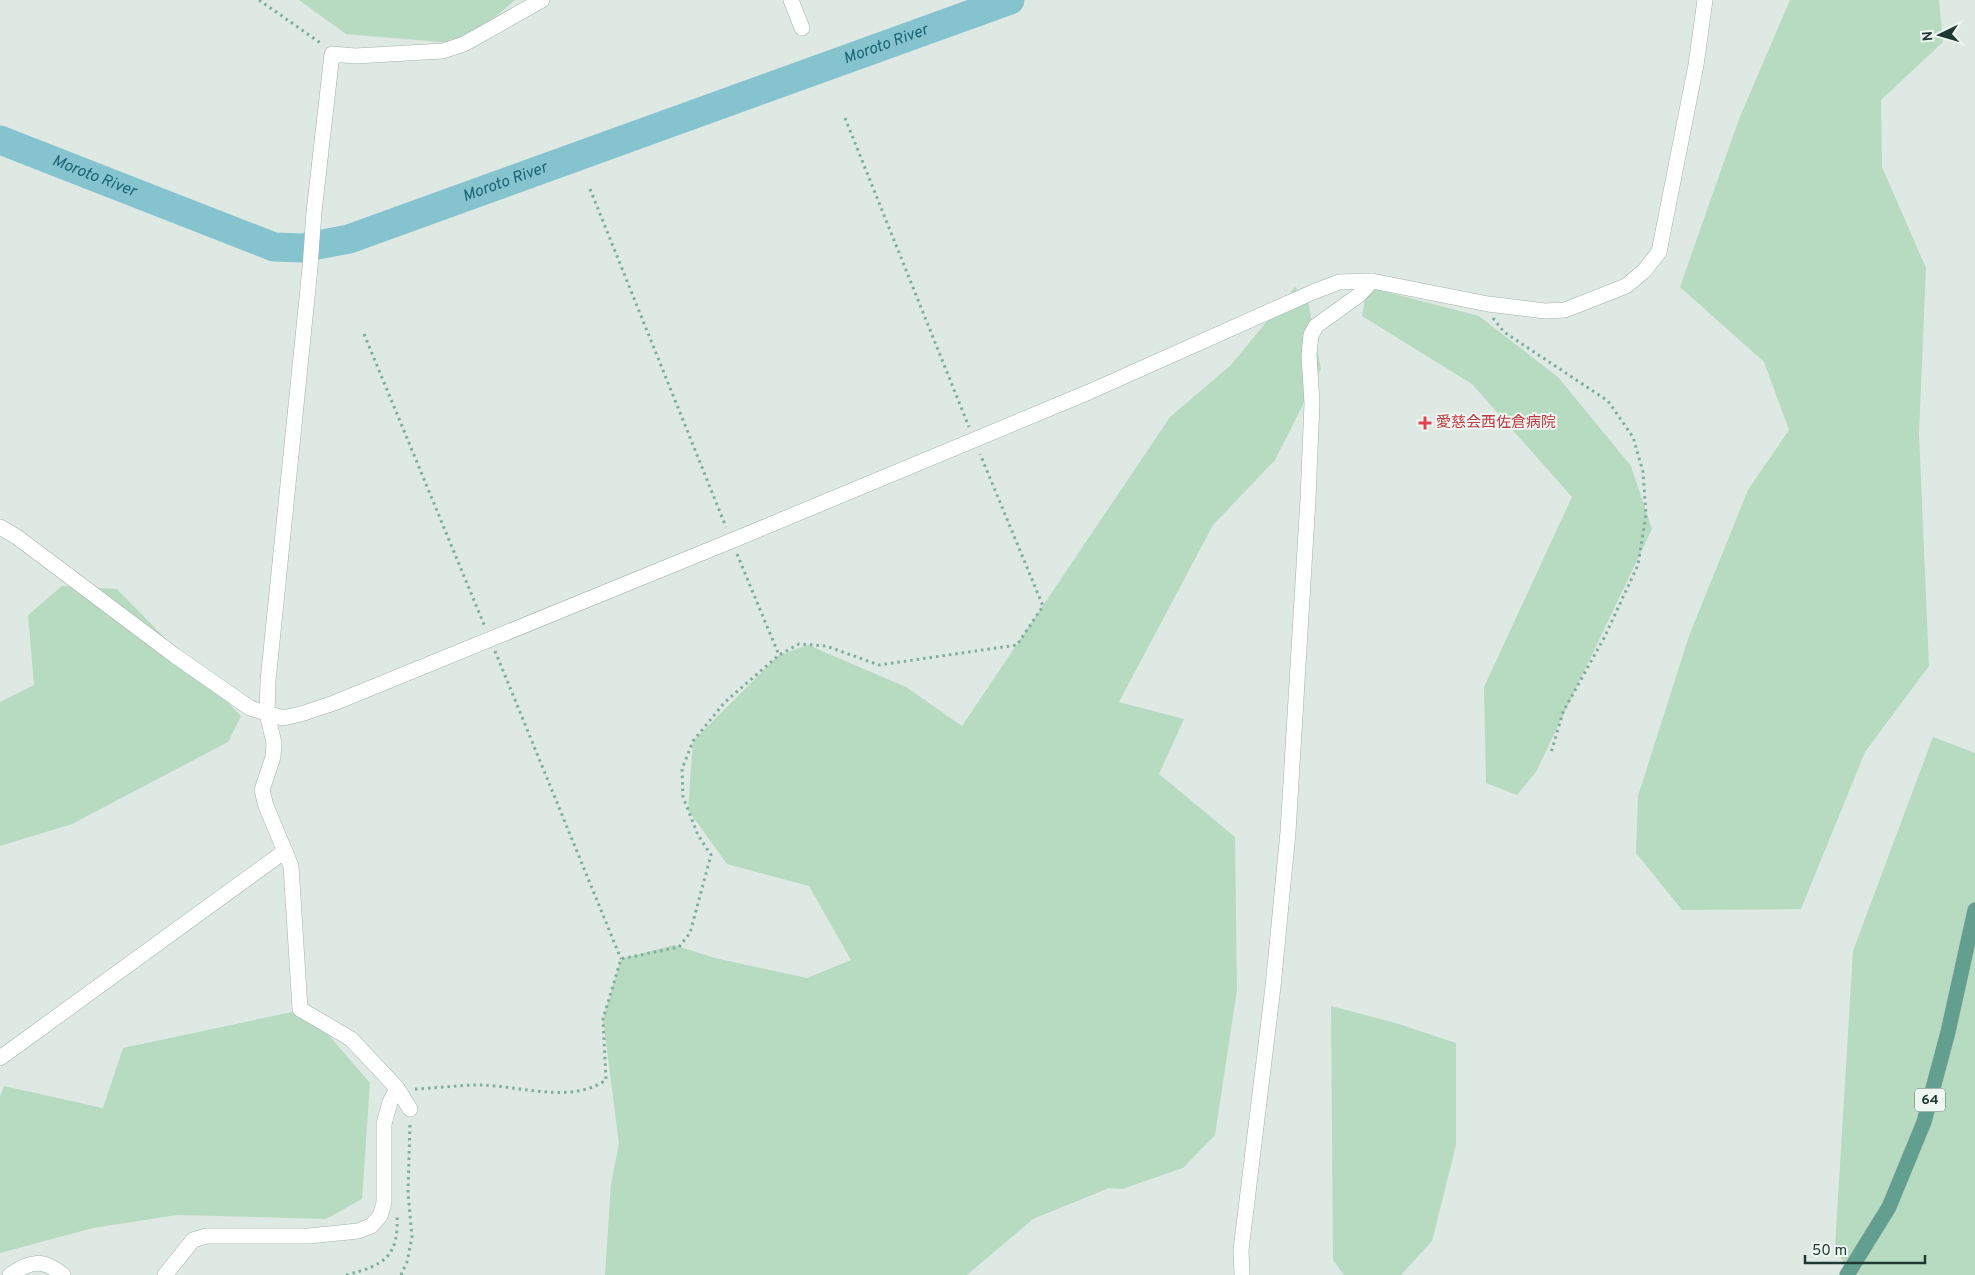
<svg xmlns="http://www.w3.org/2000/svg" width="1975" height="1275" viewBox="0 0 1975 1275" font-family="Overpass,'Noto Sans JP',sans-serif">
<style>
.green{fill:#b6dbc0}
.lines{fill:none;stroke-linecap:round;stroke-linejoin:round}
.river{stroke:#85c4cf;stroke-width:29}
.minor-casing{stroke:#a1b1ab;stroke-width:16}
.major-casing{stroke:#bcc4c2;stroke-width:16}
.path{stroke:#7ead9e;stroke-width:3;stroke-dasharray:2.5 4;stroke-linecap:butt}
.minor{stroke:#fff;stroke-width:15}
.major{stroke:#629f8f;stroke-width:15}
.health-dot{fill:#e0444e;stroke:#eef6f2;stroke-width:2}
.labels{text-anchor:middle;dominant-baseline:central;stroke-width:4;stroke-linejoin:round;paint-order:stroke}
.shield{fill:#eef6f2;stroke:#5d726c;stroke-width:1}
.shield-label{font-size:14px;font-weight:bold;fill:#1f3932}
.health-label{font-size:15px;fill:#be3a42;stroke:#eef6f2;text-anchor:start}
.water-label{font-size:16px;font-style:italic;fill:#1b6473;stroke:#eef6f2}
</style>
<rect width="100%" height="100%" fill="#dee9e4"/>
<g class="green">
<path d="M299,0h216l-51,44 -118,-10z"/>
<path d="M1790,0h149l4,42 -62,58 1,67 44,101 -7,165 10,233 -64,86 -64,157 -119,1 -46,-57 2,-57 51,-160 59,-146 41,-60 -25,-68 -84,-75 59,-168z"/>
<path d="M1295,287l13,14 13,68 -46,91 -62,65 -94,177 65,17 -25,55 76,63 2,153 -22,145 -32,33 -61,21 -13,-1 -76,31 -66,56h-362l6,-91 8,-40 -16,-125 18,-60 53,-14 41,13 92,20 44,-18 -42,-74 -82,-22 -39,-54 5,-69 86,-86 29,-10 98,42 56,39 208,-309 61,-52z"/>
<path d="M1367,287l112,29 79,61 73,89 21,63 -116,243 -19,23 -31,-12 -2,-96 88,-190 -100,-113 -110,-68z"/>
<path d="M62,586l55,3 124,127 -13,26 -156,82 -72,22v-144l34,-17 -6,-70z"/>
<path d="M1933,737l42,16v522h-125l-15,-28 18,-296z"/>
<path d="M1331,1006l68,18 57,19v102l-24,96 -31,34h-57l-11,-15z"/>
<path d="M306,1009l64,74 -8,116 -36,20 -149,-4 -84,13 -93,25v-156l4,-11 99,22 20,-60z"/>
</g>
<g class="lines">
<path class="river" id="s1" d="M0,140l274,107 28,1 47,-9 661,-239"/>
<g class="minor-casing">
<g id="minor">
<path d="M791,0l11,28"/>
<path d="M0,527l17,10 157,118 76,53 33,10 18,-4 33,-11 397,-162 358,-149 224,-100 26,-10 33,-1 116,23 57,7 20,-1 61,-24 18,-15 15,-19 37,-187 9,-65"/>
<path d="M0,1058l285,-207"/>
<path d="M410,1109l-13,-21 -46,-49 -51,-30 -9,-143 -25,-60 -4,-16 11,-33 1,-14 -7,-30 1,-32 42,-413 4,-56 18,-158 23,2 88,-5 21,-7 78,-44"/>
<path d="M10,1275c20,-14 33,-17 53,0"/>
<path d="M165,1275l28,-35 13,-4h103l49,-5 13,-5 9,-10 4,-13v-79l6,-22 7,-14"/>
<path d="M1242,1275l-1,-25 32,-263 15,-155 20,-333 4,-96 -3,-48 2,-20 5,-9 43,-31 13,-14"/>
</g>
</g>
<g class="major-casing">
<path id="major" d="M1847,1275l42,-68 35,-85 24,-90 27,-122"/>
</g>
<g class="path">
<path d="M259,0l63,44"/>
<path d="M845,118l124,309"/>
<path d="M590,189l136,338"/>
<path d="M1493,318l11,14 104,69 25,36 10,35 3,43 -8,50 -34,73 -41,74 -12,41"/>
<path d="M364,334l121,293"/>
<path d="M737,554l42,101"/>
<path d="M495,651l126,308"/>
<path d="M415,1089c22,-1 44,-4 66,-4 40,1 90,19 125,-5l-3,-61 18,-60 58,-12 11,-14 21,-78 -13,-20 -15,-38 -1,-28 11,-28 32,-39 54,-47 20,-11 27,2 53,19 138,-20 26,-39 -63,-152"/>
<path d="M346,1275c39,-10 53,-18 51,-61"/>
<path d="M401,1275l6,-13 5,-25 -4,-44 2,-70"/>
</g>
<use href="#minor" class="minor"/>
<use href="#major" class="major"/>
</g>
<path class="health-dot" d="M1422.5 415.5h5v5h5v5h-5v5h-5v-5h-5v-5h5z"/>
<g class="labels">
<rect class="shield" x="1915" y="1088.5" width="30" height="23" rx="4"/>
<g class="shield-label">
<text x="1930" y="1100">64</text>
</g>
<g class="health-label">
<text x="1436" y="423">愛慈会西佐倉病院</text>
</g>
<g class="water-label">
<text stroke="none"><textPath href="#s1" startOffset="941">Moroto River</textPath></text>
<text stroke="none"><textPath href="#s1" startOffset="101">Moroto River</textPath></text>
<text stroke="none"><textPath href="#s1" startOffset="536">Moroto River</textPath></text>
</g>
</g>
<g transform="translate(1940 35) rotate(265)" stroke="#eef6f2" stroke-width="4" paint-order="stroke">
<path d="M0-4L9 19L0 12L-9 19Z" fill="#1f3932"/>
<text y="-8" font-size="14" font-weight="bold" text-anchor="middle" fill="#1f3932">N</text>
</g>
<path d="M1805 1255v8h120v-8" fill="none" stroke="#1f3932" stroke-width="2.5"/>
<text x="1812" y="1255" font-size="15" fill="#1f3932" stroke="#eef6f2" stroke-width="4" paint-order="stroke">50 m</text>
</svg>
